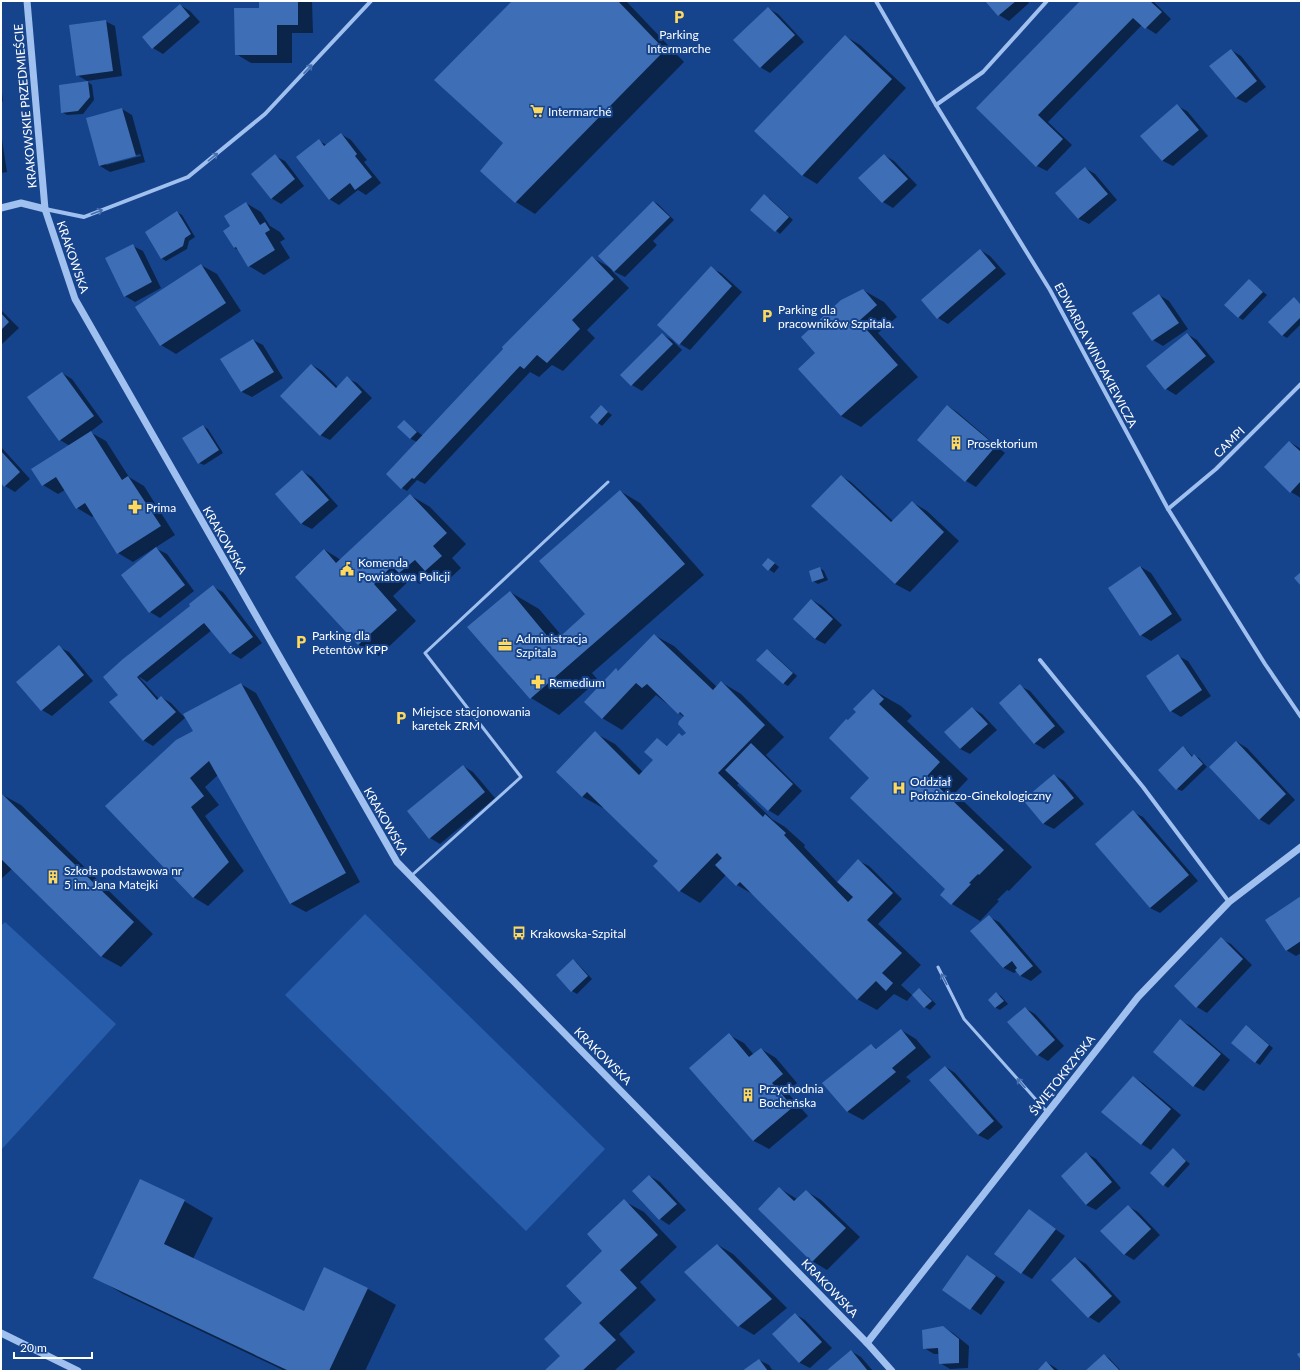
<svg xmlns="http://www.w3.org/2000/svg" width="1302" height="1372" viewBox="0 0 1302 1372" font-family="Lato,sans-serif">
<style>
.green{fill:#285dab}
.shadow{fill:#0007;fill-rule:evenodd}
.building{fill:#3e6eb5}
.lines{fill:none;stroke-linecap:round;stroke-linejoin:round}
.service{stroke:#a0c0ef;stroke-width:3}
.minor{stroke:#a0c0ef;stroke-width:4}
.tertiary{stroke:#a0c0ef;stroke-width:7}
.oneway{stroke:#466faf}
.labels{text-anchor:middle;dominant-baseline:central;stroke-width:4;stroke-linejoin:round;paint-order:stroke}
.poi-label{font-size:12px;fill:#fff;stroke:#16448c;text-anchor:start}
.street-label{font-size:12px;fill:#fff;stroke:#16448c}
</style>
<rect width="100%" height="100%" fill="#16448c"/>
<g class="green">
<path d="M365,914l240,235 -79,82 -241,-236z"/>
<path d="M5,922l111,102 -115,126v-224z"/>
</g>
<g class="shadow">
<path d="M260,1h52l1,32h-21v30h-41l-15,-9 24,-45z"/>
<path d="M514,1h112l58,61 -149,152 -19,-12 -12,-59z"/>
<path d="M987,1h40l2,2 -20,18 -10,-6z"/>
<path d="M1081,1h72l18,18 -15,15 -14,-9 -94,97 24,23 -25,26 -10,-5 -60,-58z"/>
<path d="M180,5l10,6 10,11 -37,32 -10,-6 -10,-11z"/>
<path d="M768,8l10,6 26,28 -34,31 -10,-6z"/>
<path d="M105,21l10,5 7,50 -35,5 -10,-6z"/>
<path d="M845,36l15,9 46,43 -89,96 -15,-9z"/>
<path d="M1231,50l10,6 25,31 -20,16 -10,-5z"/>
<path d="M88,82l4,3 2,15 -11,14 -16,1 -5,-3z"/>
<path d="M1,83l2,18 -2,1z"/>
<path d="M1177,106l10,5 21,25 -35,30 -10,-5 -21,-25z"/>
<path d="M122,109l10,6 13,47 -35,10 -10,-6zM140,154l1,2 -35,9v-2z"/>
<path d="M1,133l6,39 -6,1z"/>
<path d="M341,134l10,6 16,20 -3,2 17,21 -15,12 -8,-5 -19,15 -10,-6 -10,-58 8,4z"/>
<path d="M884,155l10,6 23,24 -24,23 -10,-6z"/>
<path d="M275,156l10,5 19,25 -23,18 -10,-6z"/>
<path d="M1085,168l10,6 22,26 -28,24 -10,-5 -23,-26z"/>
<path d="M769,198l24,22 -13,14 -28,-24z"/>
<path d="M654,202l4,2 16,16 -21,21 4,4 -32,32 -14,-7 18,18 -42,42 8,8 -32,33 -11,-6 -13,12 -9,-5 -105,112 -8,-4 -10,11 -5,-3 -15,-14 30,-32 -6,-3 -12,-12 5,-6 19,15 170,-178 18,10z"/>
<path d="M246,203l15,9 9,14 10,6 5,7 -5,3 10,16 -26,17 -15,-9 -10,-16 -5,-2 -2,-22z"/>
<path d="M177,212l5,3 13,22 -6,4 -2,8 -21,12 -5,-3z"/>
<path d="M133,246l10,5 18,37 -26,14 -10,-6z"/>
<path d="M980,250l10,6 16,18 -58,50 -10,-6z"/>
<path d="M201,265l16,9 24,37 -65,43 -15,-9z"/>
<path d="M711,268l10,5 21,19 -52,58 -10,-6z"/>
<path d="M1249,280l18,15 -24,25 -5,-3z"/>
<path d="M863,290l21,12 13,15 -19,16 40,44 -57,50 -20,-11 -24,-63z"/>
<path d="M1159,295l10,6 19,28 -25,17 -10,-6 -19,-27z"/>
<path d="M1294,299l7,5v20l-14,14 -5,-3z"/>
<path d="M1,310l18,18 -18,17z"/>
<path d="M662,334l10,6 10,10 -40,41 -10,-6 -10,-10z"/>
<path d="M1187,334l10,6 18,22 -39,33 -10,-6z"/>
<path d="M253,340l10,5 20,33 -31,19 -10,-5z"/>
<path d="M312,365l10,6 16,16 9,-9 10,5 15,15 -42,42 -10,-5z"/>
<path d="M62,373l10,6 31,43 -13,10 16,9 23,36 15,9 31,49 -42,27 -15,-9 -24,-37 -2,1 -15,-9 -12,-18 -7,4 -15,-9 27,-39 -10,-6 -31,-43z"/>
<path d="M948,406l9,6 48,41 -29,34 -10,-6 -48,-41z"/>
<path d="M601,407l11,8 -10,11 -4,-3z"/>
<path d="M203,426l5,3 15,24 -19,12 -5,-2z"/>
<path d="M1290,442l11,7v49l-10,-6z"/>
<path d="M1,447l29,32 -15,13 -10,-6 -4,-5z"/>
<path d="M302,471l10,6 26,29 -26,23 -10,-5 -26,-30z"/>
<path d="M841,476l10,6 43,40 18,-20 15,9 32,30 -49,51 -15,-8z"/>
<path d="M620,491l20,12 64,72 -112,98 6,7 -39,35 -28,-17 -21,-106 29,17 23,27 24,-22z"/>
<path d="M410,495l20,12 36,37 -14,14 9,10 -15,14 -15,-8 -11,10 -9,-5 -18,17 23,25 -37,35 -20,-11 -62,-68 28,-27 16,10z"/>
<path d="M157,549l10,5 27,37 -34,27 -10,-6z"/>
<path d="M773,562l6,5 -5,6 -11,-8z"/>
<path d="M1141,567l10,6 31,47 -31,21 -10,-6z"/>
<path d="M820,568l4,3 4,9 -10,4 -5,-3z"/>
<path d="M213,587l10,5 39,51 -21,16 -10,-6 -19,-23 -65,52 -9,-6 21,23 2,-2 10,6 14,15 -32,28 -10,-6 -23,-45 71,-89z"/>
<path d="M812,600l10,6 20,19 -17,19 -10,-5z"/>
<path d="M654,635l20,11 43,41 4,-5 20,12 43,43 -18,18 36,36 -24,25 -10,-6 -28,-28 -3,3 35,34 13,8 20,18 -1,2 33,35 22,-21 10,5 33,33 -24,25 43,41 -20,20 11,10 -5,6 -13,-7 -17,16 -20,-11 -103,-104 -17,-10 -11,-10 -26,28 -20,-12 -20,-30 -56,-54 -1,1 -20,-11 -26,-25 38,-39 20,11 28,28 11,-12 3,-21 11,7 15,-9 4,-4 -3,-16 -28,-22 -34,35 -20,-12 14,-48 3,1z"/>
<path d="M59,647l10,5 24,29 -41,35 -10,-6 -24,-28z"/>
<path d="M767,650l5,3 25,23 -9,10 -5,-3z"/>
<path d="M1178,656l10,5 23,35 -30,21 -10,-6z"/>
<path d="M241,684l15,9 104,189 -54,30 -15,-8 -73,-129 -13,12 14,18 -14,11 39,55 -36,35 -15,-9 -86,-91 87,-75z"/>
<path d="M1020,686l10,5 35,41 -21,17 -10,-6z"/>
<path d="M873,690l28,16 11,10 -5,5 61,58 -13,14 77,74 -23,24 -2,-1 -10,10 2,1 -19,20 -28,-17 -11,-9 5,-6 -75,-111 -23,-57 9,-9z"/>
<path d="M972,708l10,6 15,16 -27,24 -10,-5 -14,-17z"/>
<path d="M1237,742l10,6 48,52 -26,25 -10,-6z"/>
<path d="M1183,748l4,2 6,7 2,-1 4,2 8,9 -25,24 -5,-2z"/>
<path d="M463,766l10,6 22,26 -55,46 -10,-6z"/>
<path d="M1054,775l10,6 20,23 -30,25 -10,-5 -20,-24z"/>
<path d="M1,794l20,11 132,129 -32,33 -20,-11 -89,-87 -11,10z"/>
<path d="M1133,812l10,5 55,64 -38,32 -10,-5z"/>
<path d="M1301,897v56l-5,3 -10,-6z"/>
<path d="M989,917l10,5 43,50 -11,9 -10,-5 -4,-5 -3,2 -10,-5 -33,-37z"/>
<path d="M1221,939l10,5 21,21 -45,48 -10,-6z"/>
<path d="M573,960l4,3 15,16 -15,15 -5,-3 -15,-16z"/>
<path d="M919,989l5,3 12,12 -6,6 -5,-3 -12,-12z"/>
<path d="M996,993l5,3 7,8 -8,6 -4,-2 -7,-8z"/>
<path d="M1025,1008l10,6 29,32 -16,15 -10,-6z"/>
<path d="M1181,1021l10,5 39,34 -26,31 -10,-5z"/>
<path d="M1251,1029l22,19 -13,17 -5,-3z"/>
<path d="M901,1030l15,9 15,18 -25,20 5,4 -48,39 -15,-8 -24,-28 48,-39 5,4z"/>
<path d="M729,1035l15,8 10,12 7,-6 15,9 21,25 -10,9 21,24 -39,33 -15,-8 -64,-73z"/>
<path d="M946,1067l9,6 48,54 -15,13 -10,-5z"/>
<path d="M1133,1077l10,6 38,32 -30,35 -10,-6z"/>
<path d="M1173,1149l17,15 -22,24 -4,-3z"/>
<path d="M1086,1153l10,6 25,29 -25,22 -10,-5z"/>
<path d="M650,1176l10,6 26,28 -17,15 -9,-6z"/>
<path d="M779,1188l18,11 9,-8 15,9 39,37 -33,33 -15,-9z"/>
<path d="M184,1201l29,17 -20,41 111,53 21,-44 43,21 28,16 -31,66h-80l-162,-77 -28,-17z"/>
<path d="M624,1201l20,11 33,35 -37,35 16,18 -37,34 16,18 -21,19h-69l16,-15z"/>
<path d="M1128,1206l10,6 22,23 -26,25 -10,-6z"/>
<path d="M1029,1210l36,26 -33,43 -10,-6 -26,-19z"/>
<path d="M718,1245l15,9 54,54 -33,27 -15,-9z"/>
<path d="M968,1256l37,26 -24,33 -38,-26z"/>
<path d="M1076,1258l10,6 35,38 -22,21 -10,-6 -36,-37z"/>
<path d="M795,1314l10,6 27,28 -22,20 -10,-5 -27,-29z"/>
<path d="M943,1327l10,6 16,13 -1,22 -18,1 -10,-6v-9h-6l-10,-6z"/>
<path d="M851,1351l10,6 12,14h-46z"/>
<path d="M1104,1355l5,3 12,13h-35z"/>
<path d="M759,1360l10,5 4,6h-29z"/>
<path d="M1046,1362l10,6 3,3h-21z"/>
</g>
<g class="building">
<path d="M259,1h39v24h-21v30h-42l-1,-47h25z"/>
<path d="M512,1h106l47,49 -150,153 -35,-32 23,-28 -69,-63z"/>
<path d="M985,1h31l-18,15z"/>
<path d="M1080,1h70l12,11 -17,17 -12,-11 -95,97 25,24 -27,28 -60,-59z"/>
<path d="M180,4l10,12 -38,33 -10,-12z"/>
<path d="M768,7l27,28 -35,33 -27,-28z"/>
<path d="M106,20l7,51 -37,5 -7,-51z"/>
<path d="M845,35l47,44 -90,97 -48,-45z"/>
<path d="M1231,49l26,32 -21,17 -27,-32z"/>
<path d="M88,81l2,16 -12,14 -17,2 -2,-28z"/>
<path d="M1177,104l22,26 -37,31 -22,-25z"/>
<path d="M122,108l14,48 -37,10 -13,-48z"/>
<path d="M341,133l16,21 -2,2 17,21 -17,13 -5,-7 -21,17 -33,-43 23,-18 5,7z"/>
<path d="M275,154l20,25 -24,20 -20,-25z"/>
<path d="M884,154l24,25 -26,24 -24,-25z"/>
<path d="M1085,167l23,27 -30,25 -23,-26z"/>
<path d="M764,194l25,23 -14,15 -25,-22z"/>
<path d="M653,201l17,16 -56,55 -16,-16z"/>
<path d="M246,202l14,23 5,-3 5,8 -5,3 10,17 -27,17 -12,-20 -2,1 -11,-17 7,-5 -6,-10z"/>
<path d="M177,211l14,23 -6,4 -2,8 -22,13 -16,-27z"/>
<path d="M133,244l19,38 -28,15 -19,-39z"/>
<path d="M980,249l16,19 -59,51 -16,-19z"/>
<path d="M592,256l22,23 -42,41 8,9 -33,34 -10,-8 -13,14 -4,-3 -106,113 -2,-1 -11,11 -15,-15 117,-125 -1,-2z"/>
<path d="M201,264l25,39 -66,43 -25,-39z"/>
<path d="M711,266l21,20 -53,59 -22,-20z"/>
<path d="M1249,279l14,13 -25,26 -14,-13z"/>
<path d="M863,289l14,16 -18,16 39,44 -57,51 -43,-47 17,-16 -14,-16 40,-37z"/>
<path d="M1159,294l20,29 -27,18 -20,-28z"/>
<path d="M1294,297l7,8v12l-19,19 -14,-14z"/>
<path d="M1,313l8,9 -8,8z"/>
<path d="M662,333l11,11 -42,42 -11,-11z"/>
<path d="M1187,333l19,23 -41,34 -19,-24z"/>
<path d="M253,339l21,33 -33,20 -21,-33z"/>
<path d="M311,364l25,24 11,-12 15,16 -42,44 -40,-40z"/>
<path d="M62,372l32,44 -35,25 -32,-44z"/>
<path d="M601,405l7,7 -11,12 -7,-7z"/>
<path d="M947,405l49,41 -31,36 -48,-42z"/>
<path d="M404,420l13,12 -7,7 -13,-12z"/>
<path d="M203,425l16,25 -21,14 -16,-26z"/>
<path d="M91,431l31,49 6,-4 33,50 -44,28 -32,-51 -9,6 -20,-32 -14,9 -11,-17z"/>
<path d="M1289,441l12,11v29l-11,12 -26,-26z"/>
<path d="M1,451l19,21 -16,15 -3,-4z"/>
<path d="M302,470l27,30 -28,24 -26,-30z"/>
<path d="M841,475l50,47 21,-21 32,31 -49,52 -84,-78z"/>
<path d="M620,490l65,74 -155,135 -63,-72 43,-36 43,52 32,-29 -46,-53z"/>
<path d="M410,494l37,39 -14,13 9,10 -17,15 -10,-11 -16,13 -7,-7 -18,18 23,26 -39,35 -63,-68 29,-28 12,14z"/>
<path d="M156,547l29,38 -36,28 -28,-38z"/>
<path d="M768,558l7,5 -7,8 -6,-6z"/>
<path d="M1140,566l32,48 -32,22 -32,-48z"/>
<path d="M820,567l4,11 -12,4 -3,-11z"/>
<path d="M1301,572v14l-7,-8z"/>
<path d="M213,585l40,52 -23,17 -26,-31 -67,54 20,23 4,-4 15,16 -33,29 -34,-39 9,-7 -15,-18 20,-18 67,-53 -1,-2z"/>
<path d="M811,599l22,20 -18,20 -22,-20z"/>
<path d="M654,634l59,56 8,-9 44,44 -47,48 45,44 2,-3 21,19 -2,2 64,67 5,-5 -16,-15 21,-23 35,34 -26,27 35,33 -20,20 11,10 -7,8 -10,-10 -19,19 -117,-118 -4,4 -21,-21 7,-7 -5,-5 -38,39 -26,-26 5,-5 -71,-69 -5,5 -26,-25 39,-41 44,44 14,-15 -9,-8 13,-14 10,8 12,-13 3,3 4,-3 -8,-9 1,-3 5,-5 -4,-4 -2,2 -31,-30 -5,4 -6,-5 -34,36 -18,-17 32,-34 2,3z"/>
<path d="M59,645l25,30 -43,36 -25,-29z"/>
<path d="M767,649l26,24 -10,11 -27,-24z"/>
<path d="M1178,654l24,36 -32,22 -24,-36z"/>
<path d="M241,683l105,190 -56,31 -81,-143 -19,17 14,18 -13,11 38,55 -36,36 -88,-92 71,-66 17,-9 -10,-17z"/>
<path d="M1020,684l35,42 -21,18 -35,-41z"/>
<path d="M873,689l11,10 -5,5 61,58 -13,14 77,74 -25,25 -1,-1 -9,9 2,1 -20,21 -11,-10 5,-6 -95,-91 19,-20 -40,-40 17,-19 2,1 8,-8 -3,-3z"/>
<path d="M972,707l16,17 -28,25 -16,-17z"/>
<path d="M1236,741l50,53 -27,26 -50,-53z"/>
<path d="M751,743l42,41 -25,27 -43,-41z"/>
<path d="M1183,746l9,11 2,-3 9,10 -27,26 -18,-20z"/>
<path d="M463,765l22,27 -56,47 -22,-28z"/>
<path d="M1054,774l20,24 -31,26 -20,-24z"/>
<path d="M1,793l133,129 -33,35 -100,-98z"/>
<path d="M1133,810l56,65 -39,33 -55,-64z"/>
<path d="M1301,896v45l-15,10 -21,-31z"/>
<path d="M989,915l44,51 -13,10 -5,-6 2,-2 -5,-7 -9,7 -33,-37z"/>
<path d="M1221,937l22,22 -47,49 -22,-22z"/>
<path d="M573,959l15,17 -17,16 -15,-17z"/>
<path d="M919,988l13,13 -8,7 -12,-13z"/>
<path d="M996,992l8,9 -9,7 -7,-8z"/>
<path d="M1025,1007l30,33 -18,16 -30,-34z"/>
<path d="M1180,1019l41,35 -28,33 -40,-35z"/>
<path d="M1246,1025l23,20 -14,18 -24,-20z"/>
<path d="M901,1029l15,19 -24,20 4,4 -49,40 -25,-29 49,-39 5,5z"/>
<path d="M729,1033l20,24 12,-9 22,26 -11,9 21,24 -40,34 -64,-73z"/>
<path d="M945,1066l49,55 -16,14 -49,-55z"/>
<path d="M1133,1076l38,33 -30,36 -40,-33z"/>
<path d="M1173,1148l13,13 -23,25 -13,-13z"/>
<path d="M1086,1152l26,30 -26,23 -25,-29z"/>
<path d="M649,1175l28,29 -18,16 -27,-29z"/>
<path d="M140,1179l45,21 -21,44 140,67 20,-44 44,21 -39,83h-40l-196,-93z"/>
<path d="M779,1187l15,14 12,-11 40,38 -34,34 -54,-53z"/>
<path d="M624,1199l34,36 -38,35 17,18 -38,35 17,17 -34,31h-38l16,-15 -16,-17 38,-36 -16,-17 36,-35 -15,-17z"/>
<path d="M1128,1205l23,24 -27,26 -24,-24z"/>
<path d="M1029,1209l27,20 -35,45 -27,-20z"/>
<path d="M717,1244l55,55 -34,28 -54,-55z"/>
<path d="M967,1255l29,21 -26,34 -28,-20z"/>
<path d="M1075,1257l37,39 -24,22 -37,-38z"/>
<path d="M795,1313l27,29 -23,21 -27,-29z"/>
<path d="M943,1326l16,13v24l-20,1 -1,-16 -15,1 -1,-19z"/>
<path d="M851,1350l17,21h-42z"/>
<path d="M1301,1352v8l-4,-6z"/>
<path d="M1104,1354l16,17h-35z"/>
<path d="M759,1359l9,12h-26z"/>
<path d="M1046,1361l9,10h-18z"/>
</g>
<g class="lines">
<g class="service">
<path d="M411,876l110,-99 -96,-124 183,-171"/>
<path d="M938,967l26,52 83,93"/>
</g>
<g class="minor">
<path d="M876,1l60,104 114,185 118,219 97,155 36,53"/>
<path d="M936,105l47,-33 64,-71"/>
<path d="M45,209l39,8 104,-40 77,-63 106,-113"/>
<path d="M1168,509l48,-40 85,-85"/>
<path d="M1040,660l103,127 86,115"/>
</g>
<g class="tertiary">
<path d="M27,1l18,208 30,90 322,563 470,481 25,28"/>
<path d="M1,208l20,-5 24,6"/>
<path d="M1,1333l77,38"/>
<path d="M867,1343l271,-346 91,-95 72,-55"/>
</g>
</g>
<defs><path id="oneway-shaft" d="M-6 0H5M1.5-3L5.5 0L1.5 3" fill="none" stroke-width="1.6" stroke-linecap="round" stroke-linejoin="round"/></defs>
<g class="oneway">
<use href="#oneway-shaft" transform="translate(308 69) rotate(-47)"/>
<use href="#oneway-shaft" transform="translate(213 157) rotate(-39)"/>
<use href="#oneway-shaft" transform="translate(97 212) rotate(-21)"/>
<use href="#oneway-shaft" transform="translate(944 979) rotate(-117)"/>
<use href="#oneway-shaft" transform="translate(1021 1083) rotate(-132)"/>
</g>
<defs>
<g id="parking-bare" transform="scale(1.08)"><path d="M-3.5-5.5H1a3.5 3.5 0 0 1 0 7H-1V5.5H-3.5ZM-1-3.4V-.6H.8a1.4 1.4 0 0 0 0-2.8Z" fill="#ffd85e" stroke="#16448c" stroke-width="2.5" paint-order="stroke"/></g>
<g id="supermarket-bare" transform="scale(1.08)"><path d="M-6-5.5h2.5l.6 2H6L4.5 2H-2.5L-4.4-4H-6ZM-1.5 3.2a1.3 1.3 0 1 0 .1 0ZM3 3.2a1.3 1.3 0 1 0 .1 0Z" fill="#ffd85e" stroke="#16448c" stroke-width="2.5" paint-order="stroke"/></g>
<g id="building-bare" transform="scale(1.08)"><path d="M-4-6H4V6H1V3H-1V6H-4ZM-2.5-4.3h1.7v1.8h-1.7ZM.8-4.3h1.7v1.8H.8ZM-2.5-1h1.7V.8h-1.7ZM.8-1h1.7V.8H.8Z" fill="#ffd85e" stroke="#16448c" stroke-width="2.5" paint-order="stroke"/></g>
<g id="pharmacy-bare" transform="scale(1.08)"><path d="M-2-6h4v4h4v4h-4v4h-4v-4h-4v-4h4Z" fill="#ffd85e" stroke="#16448c" stroke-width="2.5" paint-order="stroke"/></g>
<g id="civic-bare" transform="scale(1.08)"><path d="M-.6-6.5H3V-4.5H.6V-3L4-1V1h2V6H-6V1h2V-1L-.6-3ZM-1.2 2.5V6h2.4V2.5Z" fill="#ffd85e" stroke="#16448c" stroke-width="2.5" paint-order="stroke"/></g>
<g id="office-bare" transform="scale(1.08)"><path d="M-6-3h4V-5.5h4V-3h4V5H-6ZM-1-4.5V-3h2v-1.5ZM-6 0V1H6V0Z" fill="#ffd85e" stroke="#16448c" stroke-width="2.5" paint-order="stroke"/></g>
<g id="hospital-bare" transform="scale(1.08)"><path d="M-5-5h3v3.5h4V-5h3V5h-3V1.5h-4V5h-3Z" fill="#ffd85e" stroke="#16448c" stroke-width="2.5" paint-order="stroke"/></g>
<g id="bus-bare" transform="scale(1.08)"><path d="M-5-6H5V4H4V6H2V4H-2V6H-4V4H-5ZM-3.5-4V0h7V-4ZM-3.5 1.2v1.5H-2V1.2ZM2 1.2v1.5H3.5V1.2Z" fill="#ffd85e" stroke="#16448c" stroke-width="2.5" paint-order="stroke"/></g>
</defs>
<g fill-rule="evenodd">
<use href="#parking-bare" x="679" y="17"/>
<use href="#supermarket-bare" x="537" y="111"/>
<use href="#parking-bare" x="767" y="316"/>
<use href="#building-bare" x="956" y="443"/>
<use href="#pharmacy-bare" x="135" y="507"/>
<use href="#civic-bare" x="347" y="569"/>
<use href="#parking-bare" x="301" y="642"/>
<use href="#office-bare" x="505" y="645"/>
<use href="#pharmacy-bare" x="538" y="682"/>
<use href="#parking-bare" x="401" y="718"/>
<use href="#hospital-bare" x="899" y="788"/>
<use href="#building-bare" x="53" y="877"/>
<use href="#bus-bare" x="519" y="933"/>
<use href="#building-bare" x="748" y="1095"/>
</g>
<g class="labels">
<g class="poi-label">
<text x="679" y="34" text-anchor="middle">Parking<tspan x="679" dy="14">Intermarche</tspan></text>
<text x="548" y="111">Intermarché</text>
<text x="778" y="309">Parking dla<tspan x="778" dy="14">pracowników Szpitala.</tspan></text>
<text x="967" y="443">Prosektorium</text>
<text x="146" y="507">Prima</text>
<text x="358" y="562">Komenda<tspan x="358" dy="14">Powiatowa Policji</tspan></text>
<text x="312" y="635">Parking dla<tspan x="312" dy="14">Petentów KPP</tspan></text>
<text x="516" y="638">Administracja<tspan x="516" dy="14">Szpitala</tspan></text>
<text x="549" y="682">Remedium</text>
<text x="412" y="711">Miejsce stacjonowania<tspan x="412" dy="14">karetek ZRM</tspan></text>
<text x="910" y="781">Oddział<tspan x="910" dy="14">Położniczo-Ginekologiczny</tspan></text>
<text x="64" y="870">Szkoła podstawowa nr<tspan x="64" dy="14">5 im. Jana Matejki</tspan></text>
<text x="530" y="933">Krakowska-Szpital</text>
<text x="759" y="1088">Przychodnia<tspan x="759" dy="14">Bocheńska</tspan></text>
</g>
<g class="street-label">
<text transform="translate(25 106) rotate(-95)">KRAKOWSKIE PRZEDMIEŚCIE</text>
<text transform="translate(73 257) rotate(71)">KRAKOWSKA</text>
<text transform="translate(1096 355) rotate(62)">EDWARDA WINDAKIEWICZA</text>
<text transform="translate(1229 442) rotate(-45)">CAMPI</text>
<text transform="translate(225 540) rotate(60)">KRAKOWSKA</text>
<text transform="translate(386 821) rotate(60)">KRAKOWSKA</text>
<text transform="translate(603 1056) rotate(45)">KRAKOWSKA</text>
<text transform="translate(1062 1075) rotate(-52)">ŚWIĘTOKRZYSKA</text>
<text transform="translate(830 1288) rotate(46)">KRAKOWSKA</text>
</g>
</g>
<rect width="1302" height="1372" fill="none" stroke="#ffffff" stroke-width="4"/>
<path d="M14 1352v6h78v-6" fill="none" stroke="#ffffff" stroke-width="2"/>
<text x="20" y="1352" font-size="12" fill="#ffffff" stroke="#16448c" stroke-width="3" paint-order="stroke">20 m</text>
</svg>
